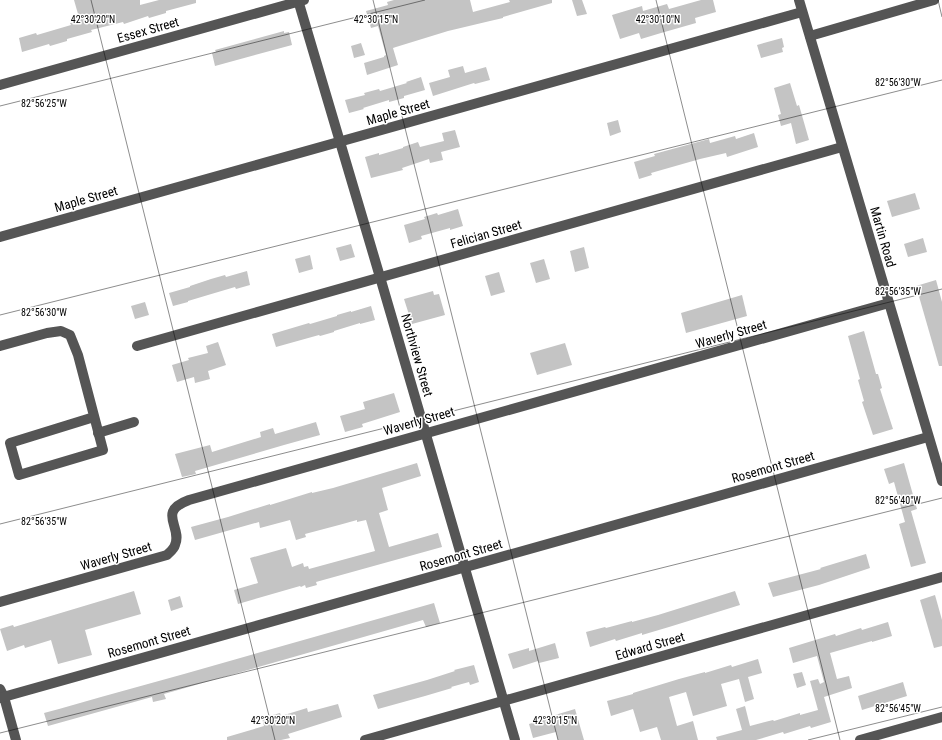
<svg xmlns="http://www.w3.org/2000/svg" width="942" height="740" viewBox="0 0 942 740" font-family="'Roboto Condensed',sans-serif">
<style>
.building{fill:#c4c4c4}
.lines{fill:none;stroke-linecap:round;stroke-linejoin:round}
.minor{stroke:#555;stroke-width:10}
.ticks{fill:none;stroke:#000;stroke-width:1;stroke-opacity:0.45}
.labels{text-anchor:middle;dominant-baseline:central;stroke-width:3;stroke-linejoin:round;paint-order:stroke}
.street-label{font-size:13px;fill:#000;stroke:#fff}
.ticks-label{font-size:10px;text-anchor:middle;fill:#000;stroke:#fff;stroke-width:3;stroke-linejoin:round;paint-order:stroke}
</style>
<rect width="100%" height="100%" fill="#fff"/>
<g class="building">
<path d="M74,0h66v5l19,-5h37v3l-30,8v2l-17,5 -1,-2 -24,8 -1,-2 -32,8 1,2 -25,7v2l-17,5 -1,-2 -27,8 -3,-14 17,-5 1,2 34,-10 -1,-2 10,-2z"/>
<path d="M394,0h76l3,12 37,-10 -1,-2h43v3l-49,14v1l-13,3 -42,10 -52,16 -3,1 5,17 -31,10 -3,-12 20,-6v-1l2,-1 -8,-29 -7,2 -5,-17 22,-6 -1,-3z"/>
<path d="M572,0h10l5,14 -10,2z"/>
<path d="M701,0h12l3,12 -21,6 1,5 -35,10 -20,6 -2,-6 -19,6 -8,-24 30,-9 1,5 24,-7 2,5z"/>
<path d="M284,31v2l5,-1 3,13 -77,21 -3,-13 4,-1 -1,-2z"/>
<path d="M782,38l2,9 -2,1 1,4 -22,6 -4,-13z"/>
<path d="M361,43l4,12 -11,3 -3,-12z"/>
<path d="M463,66l2,7 21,-6 4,13 -15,4 -1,-1 -41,13 -4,-13 21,-6 -2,-7z"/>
<path d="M421,77l4,13 -21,6v2l-15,4v-2l-26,8 1,1 -15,4 -4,-13 20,-5 -1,-2 15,-4 1,2 27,-8 -1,-1z"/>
<path d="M790,83l7,23 2,-1 10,35 -13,4 -5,-21 -10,3 -3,-11 3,-1 -7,-26z"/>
<path d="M618,120l3,12 -11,4 -3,-13z"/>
<path d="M455,130l5,17 -19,5 2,8 -13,3 -1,-4 -27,9 1,2 -32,8 -6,-21 14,-4v2l24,-7v-1l15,-5 2,5 24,-6 -2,-8z"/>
<path d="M754,133l4,14 -31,10 -1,-4 -26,6 -49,14 1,2 -13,4 -5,-17 21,-6 -1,-2 55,-15 1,4 25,-7 1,3z"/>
<path d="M915,193l5,16 -28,8 -5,-16z"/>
<path d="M458,209l5,17 -13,4v-2l-29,8 1,3 -13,4 -5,-18 21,-6 -1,-2 13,-4 1,2z"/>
<path d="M923,238l4,14 -19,5 -4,-13z"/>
<path d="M351,244l4,13 -15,4 -4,-13z"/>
<path d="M584,247l5,21 -14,4 -5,-21z"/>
<path d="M310,255l3,14 -14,4 -4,-14z"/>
<path d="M544,259l6,20 -14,4 -6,-20z"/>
<path d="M247,271l3,14 -14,4 -1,-2 -27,8 -20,6v1l-15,4 -4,-13 21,-6v-1l21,-7 14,-4 1,2z"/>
<path d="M499,272l6,20 -14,4 -6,-20z"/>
<path d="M936,280l6,22v64h-3l-23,-80z"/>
<path d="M433,291l1,4 5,-1 6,21 -33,9 -8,-25z"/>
<path d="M742,295l5,21 -61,17 -5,-20z"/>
<path d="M145,302l4,13 -14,4 -4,-13z"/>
<path d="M371,306l4,14 -15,4v-1l-26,8v1l-14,4 -1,-1 -43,12 -4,-13 37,-11 1,1 27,-8v-1l14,-4v1z"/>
<path d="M864,331l12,43h2l4,14 -2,1 13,40 -20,6 -11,-33 2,-1 -6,-21 2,-1 -12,-43z"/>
<path d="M218,342l8,23 -18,6 2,8 -15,4 -1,-6 -17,5 -5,-17 17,-5 -1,-2 20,-5 -2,-7z"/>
<path d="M565,343l7,22 -35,10 -7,-22z"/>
<path d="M394,393l6,19 -38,12 1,3 -18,5 -5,-16 25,-7 -2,-7z"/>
<path d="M316,422l4,13 -36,10 -89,26 1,3 -14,3 -7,-23 35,-9 2,7 49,-15 -1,-5 13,-4 2,6z"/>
<path d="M417,463l4,13 -39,12 6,22 -9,3 10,34 49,-14 4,14 -126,35 1,3 -11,3 -1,-3 -4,2 -1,-1 -62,18 -4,-14 24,-7 -8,-25 36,-10 6,19 11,-4 1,4 4,-1 1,3 66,-18 -9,-31 -9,2v-2l-18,5 -34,9 1,3 -10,3 -6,-20 -30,8 -1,-6 -64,18 -4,-13 37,-10 42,-13v1l42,-13v1l21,-5z"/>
<path d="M904,463l13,46 -6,2 15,52 -15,4 -12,-43 6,-2 -11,-40 -5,2 -5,-15z"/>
<path d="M866,554l4,14 -51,17 -46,12 -5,-14 53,-14 -1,-1z"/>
<path d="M134,591l7,23 -56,16 7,25 -34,9 -7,-24 -26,8 -1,-3 -17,6 -7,-22 13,-4 1,2z"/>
<path d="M735,591l5,14 -71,22 -27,8v-2l-26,8 -1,-2 -25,8 -4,-15 19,-5 1,1 26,-7v1l26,-7z"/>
<path d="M935,595l7,25v26l-8,2 -14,-48z"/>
<path d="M180,596l3,11 -12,4 -3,-11z"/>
<path d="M434,603l6,20 -14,4 -3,-7 -259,74 2,5 -13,3 -1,-5 -104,29 -4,-13 15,-4 42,-12 83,-23z"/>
<path d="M888,622l4,14 -20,6v-1l-42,12 7,26 12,-3 3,12 -28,9 7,25 -20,6 -1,-2 -26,8 -1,-2 -27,8h-39l-1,-3 26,-7 -6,-21 9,-3 5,20 23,-6 1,1 26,-8v2l18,-5 -8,-29 8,-2 2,5 4,-2 -7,-26 -24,7 -4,-15 46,-14 1,2 25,-8 1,2z"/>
<path d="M555,643l4,15 -20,5 -1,-2 -25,8 -5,-15 21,-6v3z"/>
<path d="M758,659l4,14 -14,4 6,22 -9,3 -6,-23 -18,5 6,22 -34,10 -7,-24 -17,5 8,29 16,-5 5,19h-37l-4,-13 -17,5 -7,-23 -22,7 -4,-15 26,-7v-1l46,-14 26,-7v1l26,-8 1,2z"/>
<path d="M474,665l5,17 -9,3 -1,-3 -18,5 1,1 -27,8 -47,13 -5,-14 54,-15 28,-9 -1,-1z"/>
<path d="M802,672l4,13 -9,3 -4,-14z"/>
<path d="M903,682l4,14 -45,14 -4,-14z"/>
<path d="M338,704l4,13 -54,17 2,4 -9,2h-54v-3l37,-11 -2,-8 18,-5 1,3 26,-8 1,4z"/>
<path d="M575,709l9,31h-26l-2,-8 -23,6 -4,-14 27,-8 -1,-1z"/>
</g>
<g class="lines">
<g class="minor">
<path d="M298,0l82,277 135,463"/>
<path d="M799,0l143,481"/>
<path d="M810,36l124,-36"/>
<path d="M0,85l304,-85"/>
<path d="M0,237l802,-225"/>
<path d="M0,346l47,-13 14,-2 9,4 8,20 25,95 -84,25 -9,-32 84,-26"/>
<path d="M137,346l705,-199"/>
<path d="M98,433l36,-11"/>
<path d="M0,602l167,-47c3,-3 7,-6 8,-10 8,-18 -19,-33 14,-45l700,-197"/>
<path d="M0,689l4,8 12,43"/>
<path d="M0,698l928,-261"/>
<path d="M365,740l577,-163"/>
<path d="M860,740l82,-23"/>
</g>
</g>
<path class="ticks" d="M91,0l184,740M373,0l185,740M656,0l184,740M938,0l4,17M0,106l425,-106M0,315l942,-235M0,524l942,-235M0,733l942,-235M808,740l134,-33"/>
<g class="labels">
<g class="street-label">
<text transform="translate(148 30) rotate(-16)">Essex Street</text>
<text transform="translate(398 112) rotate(-16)">Maple Street</text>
<text transform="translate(86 199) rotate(-16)">Maple Street</text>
<text transform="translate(486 234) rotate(-16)">Felician Street</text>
<text transform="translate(883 237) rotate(74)">Martin Road</text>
<text transform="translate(731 334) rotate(-16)">Waverly Street</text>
<text transform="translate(417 355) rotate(74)">Northview Street</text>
<text transform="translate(419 421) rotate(-16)">Waverly Street</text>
<text transform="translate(773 467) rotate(-16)">Rosemont Street</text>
<text transform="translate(461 555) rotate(-16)">Rosemont Street</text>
<text transform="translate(116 556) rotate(-16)">Waverly Street</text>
<text transform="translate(149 642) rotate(-16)">Rosemont Street</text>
<text transform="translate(650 646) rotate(-16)">Edward Street</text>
</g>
</g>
<g class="ticks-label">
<text x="93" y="23">42°30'20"N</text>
<text x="376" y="23">42°30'15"N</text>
<text x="658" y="23">42°30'10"N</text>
<text x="898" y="86">82°56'30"W</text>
<text x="44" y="107">82°56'25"W</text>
<text x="898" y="295">82°56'35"W</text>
<text x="44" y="316">82°56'30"W</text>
<text x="898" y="504">82°56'40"W</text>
<text x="44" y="525">82°56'35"W</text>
<text x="898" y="712">82°56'45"W</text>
<text x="273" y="724">42°30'20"N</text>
<text x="555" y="724">42°30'15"N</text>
</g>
</svg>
